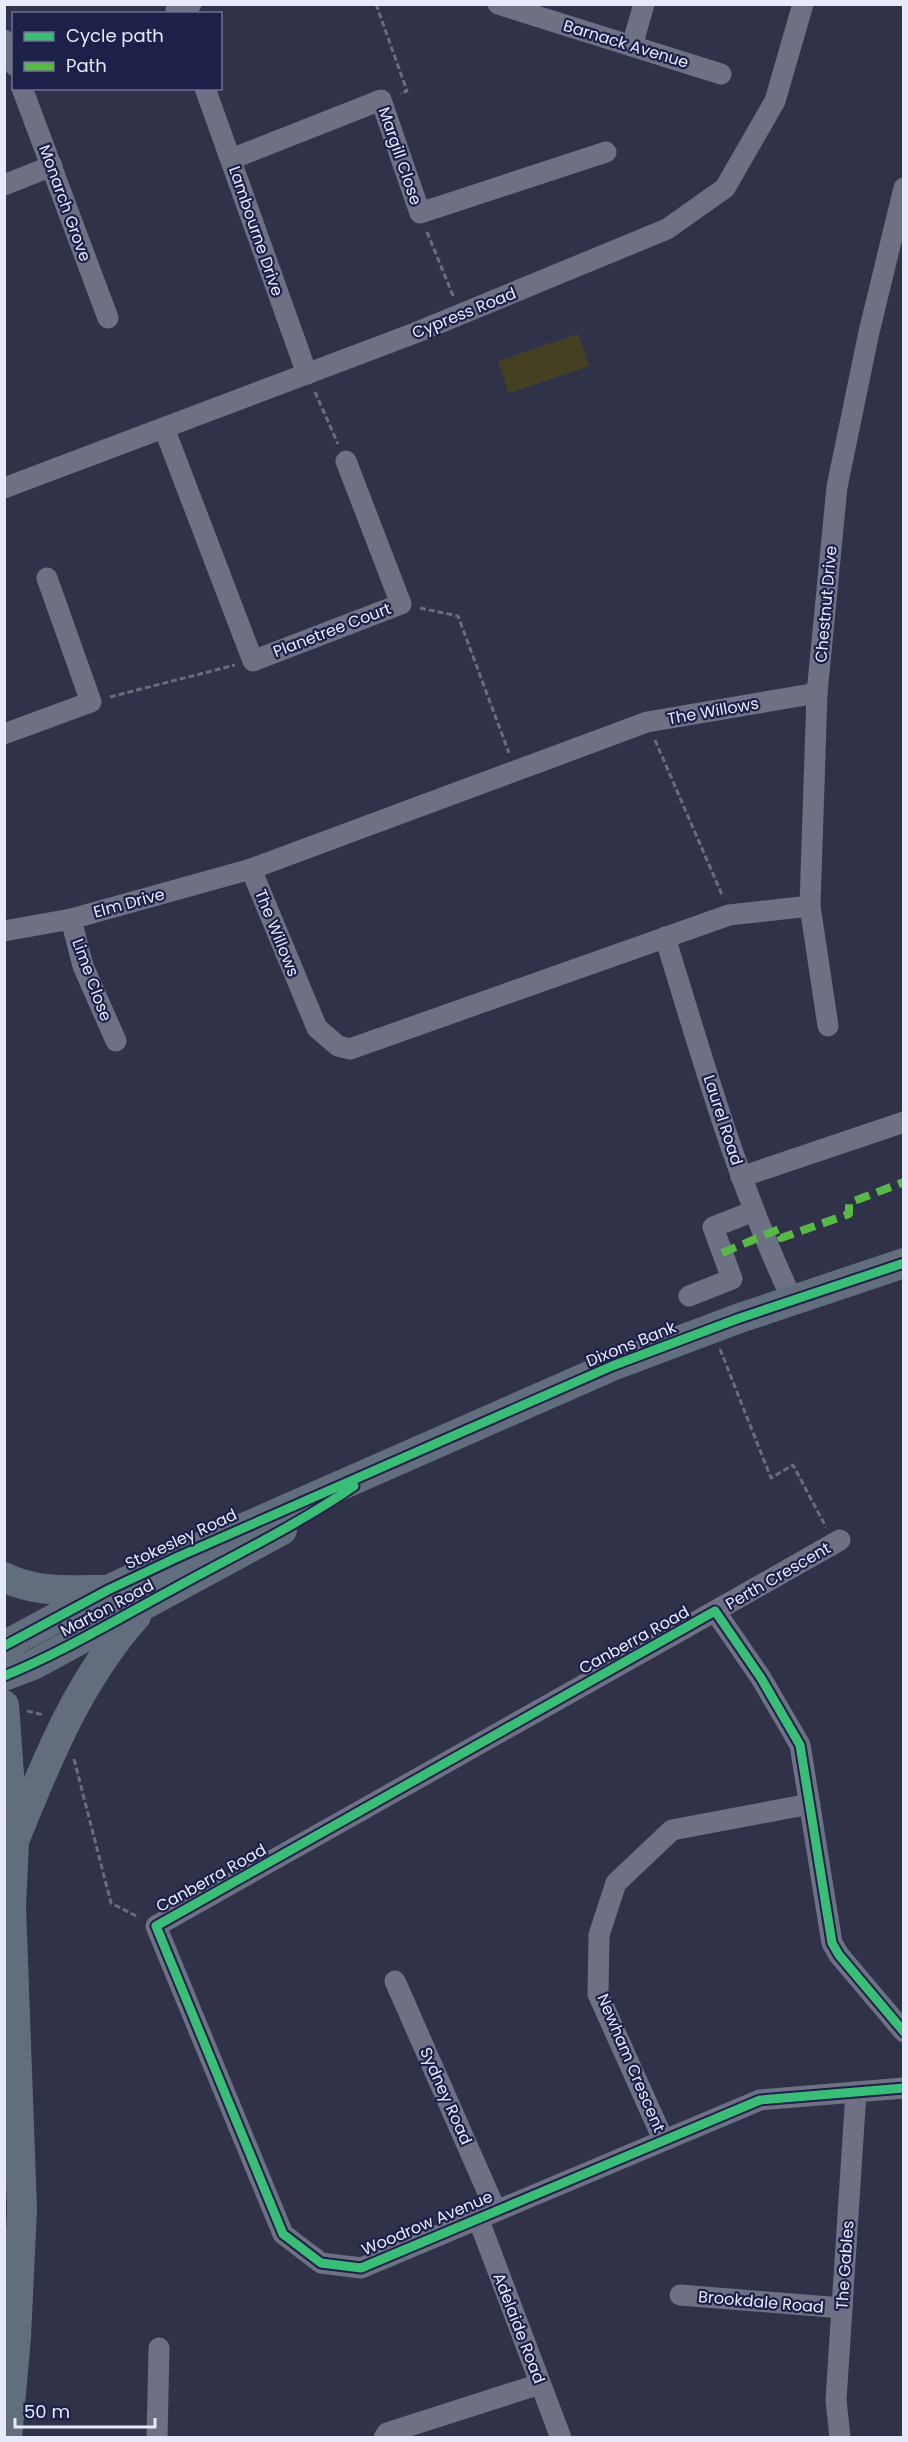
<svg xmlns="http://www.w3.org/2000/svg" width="908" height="2442" viewBox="0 0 908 2442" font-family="Poppins,sans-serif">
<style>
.green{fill:#464023}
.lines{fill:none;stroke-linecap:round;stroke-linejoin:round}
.path{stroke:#6a6c7d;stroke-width:3;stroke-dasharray:6 3;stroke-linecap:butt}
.minor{stroke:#6e7184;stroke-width:21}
.highway{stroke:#626e7e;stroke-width:30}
.quiet{stroke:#58b947;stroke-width:8;stroke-dasharray:15 8;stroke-linecap:butt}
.cycleway-casing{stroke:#1d2049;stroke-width:13}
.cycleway{stroke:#3abd76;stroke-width:9}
.labels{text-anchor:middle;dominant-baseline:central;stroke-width:4.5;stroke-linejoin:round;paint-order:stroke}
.street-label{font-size:16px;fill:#e7eafa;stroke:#1d2049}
</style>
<rect width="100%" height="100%" fill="#30324a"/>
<path class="green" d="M578,334l11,32 -80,27 -11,-32z"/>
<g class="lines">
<g class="path">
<path d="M376,4l31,87 -7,2"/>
<path d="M427,232l27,66"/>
<path d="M315,392l23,52"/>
<path d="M420,608l38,8 51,137"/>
<path d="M110,697l125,-32"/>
<path d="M655,740l68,157"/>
<path d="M720,1349l51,129 22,-13 33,62"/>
<path d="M27,1711l17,4"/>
<path d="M74,1759l37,144 27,14"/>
</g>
<g class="minor">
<path d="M498,4l223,70"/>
<path d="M176,10l15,-6"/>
<path d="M4,40l10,25"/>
<path d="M632,46l12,-42"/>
<path d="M22,88l86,230"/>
<path d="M205,88l102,286"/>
<path d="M231,159l150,-59 39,113 186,-61"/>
<path d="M4,185l48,-19"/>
<path d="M164,428l89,233 148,-57 -55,-143"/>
<path d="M4,488l411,-155 252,-104 58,-41 50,-87 28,-97"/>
<path d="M4,734l87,-32 -44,-124"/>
<path d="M810,906l-81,9 -379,134 -12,-3 -21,-18 -66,-159 396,-147 170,-29"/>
<path d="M71,919l12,47 33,75"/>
<path d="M4,931l67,-12 180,-50"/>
<path d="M665,937c38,123 72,246 127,362"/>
<path d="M828,1026l-18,-120 7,-213 20,-206 32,-155 35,-144"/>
<path d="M741,1177l163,-55"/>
<path d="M689,1296l43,-17 -19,-52 41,-16"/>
<path d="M715,1611l125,-71"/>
<path d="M395,1981l101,230"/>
<path d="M904,2032l-65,-77 -7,-12 -32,-198 -39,-67 -46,-67 -559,315 127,308 38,29 40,5 399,-168 144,-12"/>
<path d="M663,2139l-65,-145 1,-59 17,-52 56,-53 138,-26"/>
<path d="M478,2218l83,220"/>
<path d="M680,2295l162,13"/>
<path d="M157,2438l2,-90"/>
<path d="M384,2438l3,-5 153,-49"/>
<path d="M840,2438l-4,-38 20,-308"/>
</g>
<g class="highway">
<path d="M4,1577c31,16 67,13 101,13"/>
<path d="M4,1646l104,-56 72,-34 432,-190 125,-47 167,-56"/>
<path d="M4,1676l29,-11 249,-135"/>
<path d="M4,1705l10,138 -3,63 11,303 -6,128 -9,101"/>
<path d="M16,1836c32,-79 63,-156 120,-220"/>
</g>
<path class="quiet" d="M722,1253l57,-24 2,9 68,-24v-11l55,-21"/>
<g class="cycleway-casing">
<g id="cycleway">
<path d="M4,1646l104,-56 72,-34 432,-190 125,-47 167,-56"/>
<path d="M4,1676c59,-24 115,-58 171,-88 60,-33 122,-63 179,-102"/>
<path d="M904,2032l-65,-77 -7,-12 -32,-198 -39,-67 -46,-67 -559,315 127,308 38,29 40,5 399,-168 144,-12"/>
</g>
</g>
<use href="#cycleway" class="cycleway"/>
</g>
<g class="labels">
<g class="street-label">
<text transform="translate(626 44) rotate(17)">Barnack Avenue</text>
<text transform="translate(400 156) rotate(71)">Margill Close</text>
<text transform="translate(65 203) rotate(70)">Monarch Grove</text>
<text transform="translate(256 231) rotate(71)">Lambourne Drive</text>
<text transform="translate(464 313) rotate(-22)">Cypress Road</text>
<text transform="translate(826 604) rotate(-85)">Chestnut Drive</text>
<text transform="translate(332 630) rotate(-21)">Planetree Court</text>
<text transform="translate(713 711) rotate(-10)">The Willows</text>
<text transform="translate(129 903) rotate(-15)">Elm Drive</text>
<text transform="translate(277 933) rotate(68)">The Willows</text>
<text transform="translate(92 980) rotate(70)">Lime Close</text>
<text transform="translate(723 1120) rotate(72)">Laurel Road</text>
<text transform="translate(631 1344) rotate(-22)">Dixons Bank</text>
<text transform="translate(181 1539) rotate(-25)">Stokesley Road</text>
<text transform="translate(778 1576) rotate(-30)">Perth Crescent</text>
<text transform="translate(107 1608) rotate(-28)">Marton Road</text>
<text transform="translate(634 1640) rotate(-29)">Canberra Road</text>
<text transform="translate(211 1878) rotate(-29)">Canberra Road</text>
<text transform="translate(631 2063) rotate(67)">Newham Crescent</text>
<text transform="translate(446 2096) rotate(66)">Sydney Road</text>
<text transform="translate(427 2223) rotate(-23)">Woodrow Avenue</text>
<text transform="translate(845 2265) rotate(-86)">The Gables</text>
<text transform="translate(761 2302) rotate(5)">Brookdale Road</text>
<text transform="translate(519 2328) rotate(69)">Adelaide Road</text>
</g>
</g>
<rect width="908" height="2442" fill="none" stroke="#e7eafa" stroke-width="12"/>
<rect x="12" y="12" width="210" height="78" fill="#1d2049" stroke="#6e7190" stroke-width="1.5"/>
<rect x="24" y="32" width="30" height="9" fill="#3abd76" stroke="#6e7190" stroke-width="1.5"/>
<text x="66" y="42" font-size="18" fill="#e7eafa">Cycle path</text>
<rect x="24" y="62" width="30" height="9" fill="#58b947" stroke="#6e7190" stroke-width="1.5"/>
<text x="66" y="72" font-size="18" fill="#e7eafa">Path</text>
<path d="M15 2418v9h140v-9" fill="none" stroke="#e7eafa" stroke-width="3"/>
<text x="24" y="2418" font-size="18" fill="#e7eafa" stroke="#1d2049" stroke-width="4.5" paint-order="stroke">50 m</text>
</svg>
